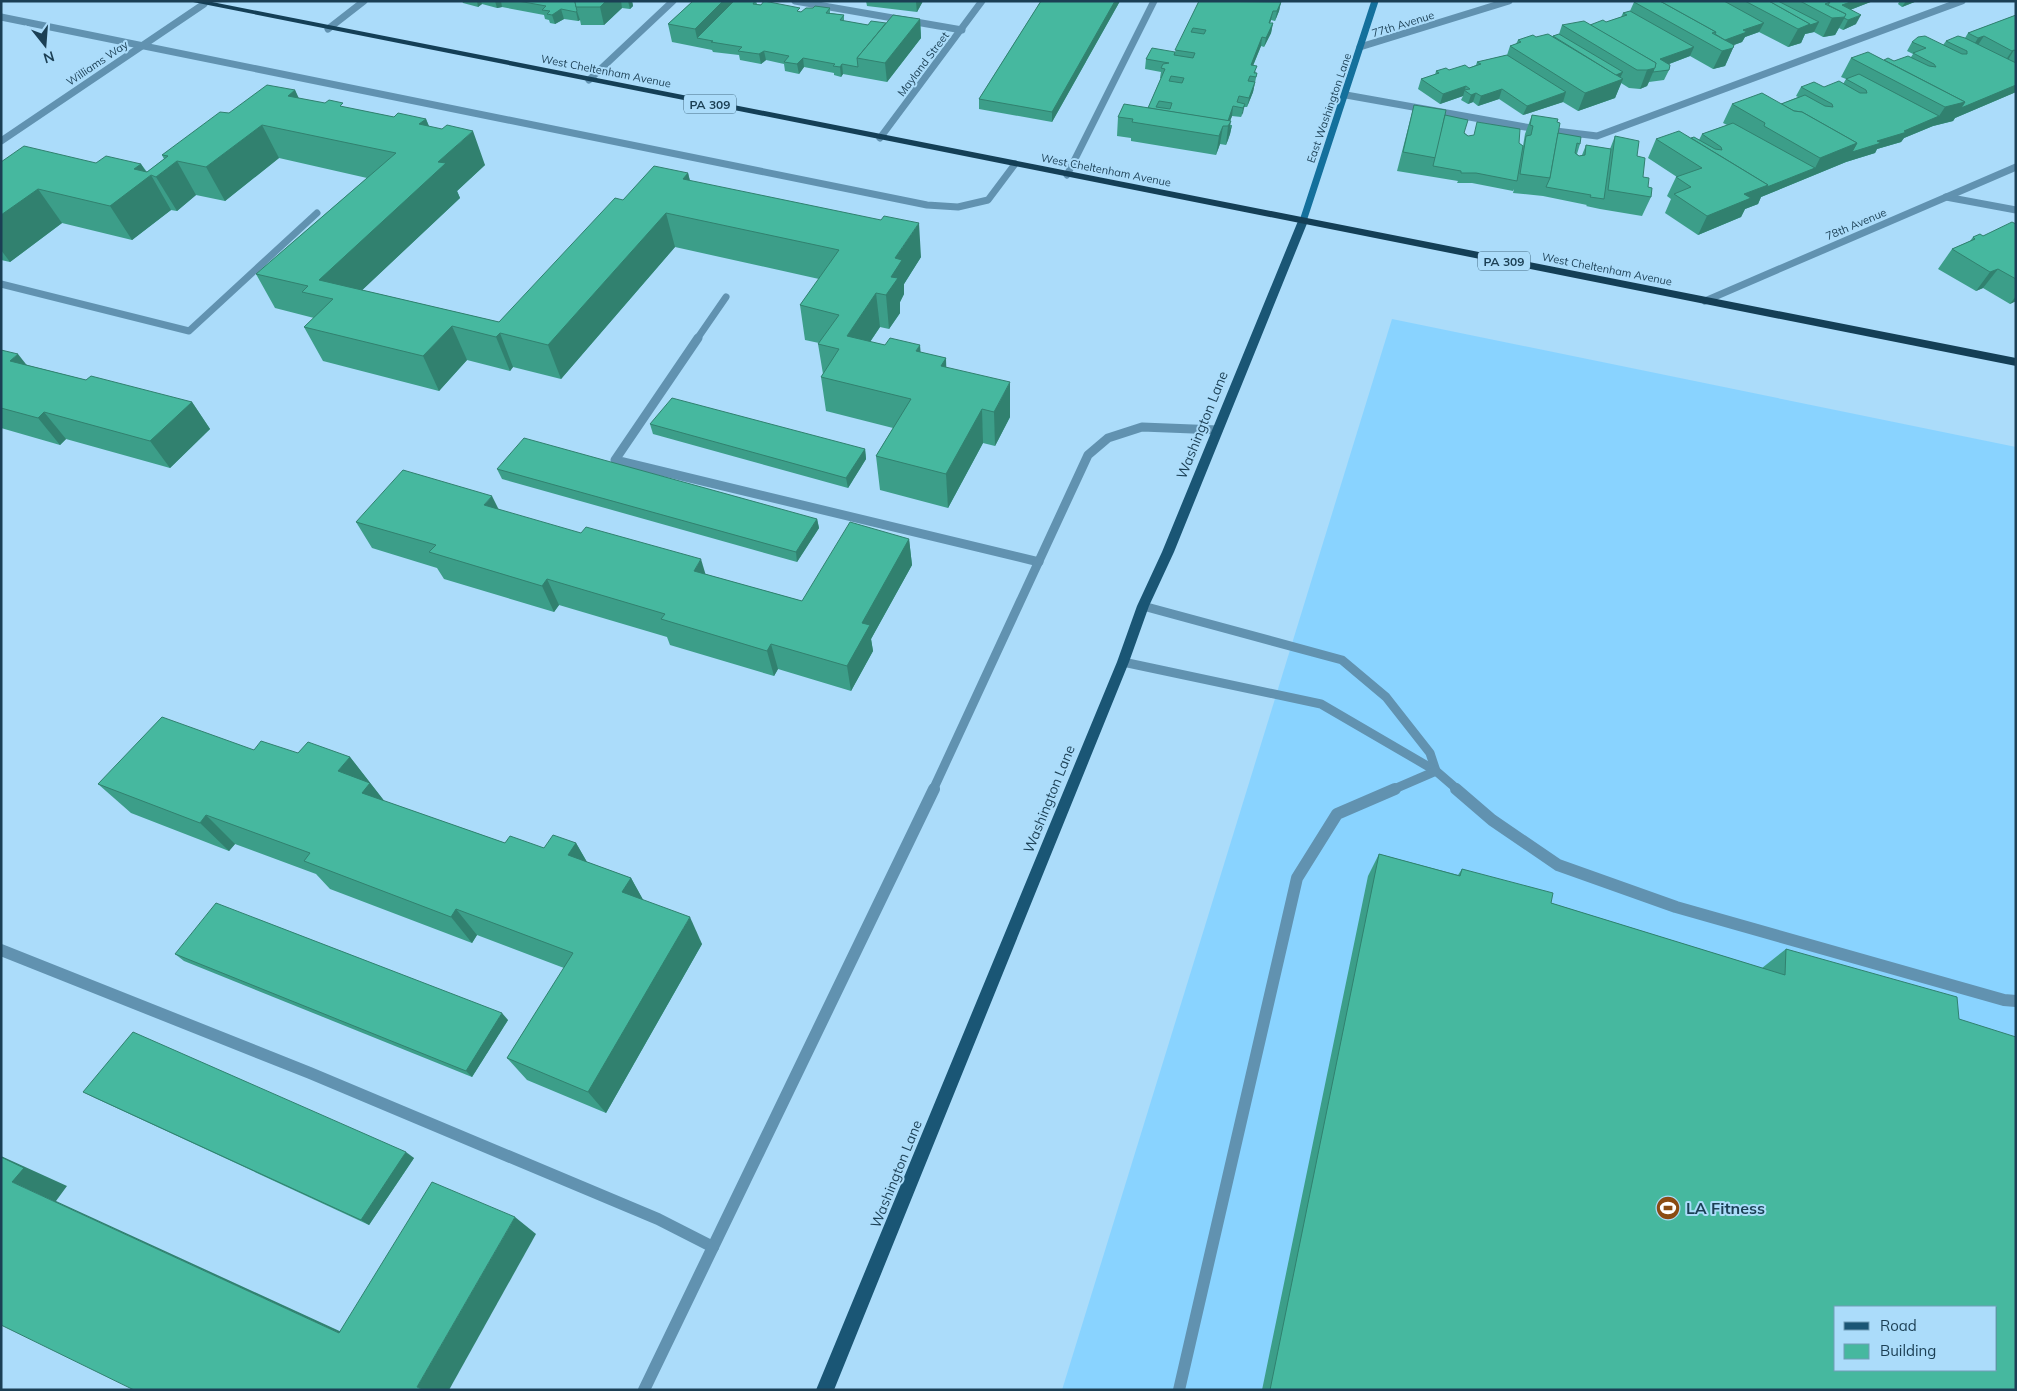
<svg xmlns="http://www.w3.org/2000/svg" width="2017" height="1391" viewBox="0 0 2017 1391" font-family="Mulish,sans-serif">
<style>
.built{fill:#89d3ff;fill-rule:evenodd}
.lines{fill:none;stroke-linecap:round;stroke-linejoin:round}
.lane-far2{stroke:#6192b0;stroke-width:7}
.lane-far1{stroke:#6192b0;stroke-width:9}
.lane{stroke:#6192b0;stroke-width:12}
.street{stroke:#6192b0;stroke-width:7}
.secondary{stroke:#14709c;stroke-width:7}
.primary{fill:#1a5675;fill-rule:evenodd}
.highway{fill:#143f56;fill-rule:evenodd}
.wall{fill:#3c9e89}
.shaded-wall{fill:#31816f}
.building{fill:#46b89f;stroke:#31816f;fill-rule:evenodd}
.labels{text-anchor:middle;dominant-baseline:central;stroke-width:4;stroke-linejoin:round;paint-order:stroke}
.far-street-label{font-size:11px;fill:#1b3f54;stroke:#abdcfa}
.shield{fill:#abdcfa;stroke:#466e86;stroke-width:1}
.shield-label{font-size:12px;font-weight:bold;fill:#1b3f54}
.street-label{font-size:14px;fill:#1b3f54;stroke:#abdcfa}
.near-poi-label{font-size:16px;font-weight:bold;fill:#1b3f54;stroke:#abdcfa;text-anchor:start}
</style>
<rect width="100%" height="100%" fill="#abdcfa"/>
<path class="built" d="M1392,319l624,128v943h-954zM1836,1307h160v63h-160z"/>
<g class="lines">
<g class="lane-far2">
<path d="M795,1l167,29"/>
<path d="M1,17l926,188 31,2 30,-7 27,-36"/>
<path d="M1346,95l185,33 66,8 365,-135"/>
<path d="M1067,175l87,-174"/>
<path d="M1946,197l70,13"/>
<path d="M1,284l188,47 128,-118"/>
<path d="M697,339l29,-42"/>
</g>
<g class="lane-far1">
<path d="M698,338l-83,122 424,102"/>
<path d="M1143,606l199,54 44,37 44,56 6,18"/>
<path d="M1123,662l198,42 115,67 22,19"/>
<path d="M933,790l155,-335 20,-17 34,-11 76,3"/>
<path d="M1392,790l44,-19"/>
</g>
<g class="lane">
<path d="M1456,789l36,31 66,45 118,42 328,93 12,1"/>
<path d="M1,950l309,123 348,146 55,28"/>
<path d="M644,1390l290,-601"/>
<path d="M1179,1390l118,-512 40,-64 58,-25"/>
</g>
<g class="street">
<path d="M328,29l36,-28"/>
<path d="M1360,47l149,-46"/>
<path d="M589,80l84,-79"/>
<path d="M880,138l102,-137"/>
<path d="M1,141l203,-137"/>
<path d="M1705,301l311,-134"/>
</g>
<path class="secondary" d="M1303,221l72,-220"/>
<path class="primary" d="M1303,218l5,3 -134,331 -25,54 -20,56 -295,728h-18l301,-728 20,-56 25,-54 136,-331z"/>
<path class="highway" d="M188,1h19l1809,357v8z"/>
</g>
<g class="wall">
<path d="M462,1h170l1,5 -3,3 -8,-1 -18,17h-23l-1,-5 -2,1 -14,-2 -9,5 -5,-1 -1,-3 -4,-1 -1,-4 -42,-8 -5,1 -15,-4 -4,3 -15,-4z"/>
<path d="M693,1h63l1,3 44,8 12,-4h17v5l14,2v6l24,4 52,-6 1,19 -34,44 -44,-8 -2,3 -7,-2v-2l-30,-6 -5,7 -14,-3 -1,-7 -18,-4 -5,4 -21,-4 -1,-5 -26,-3 -1,-2 -40,-8 -4,-18z"/>
<path d="M866,1h57l-6,11 -50,-6z"/>
<path d="M1041,1h79l-68,121 -73,-13v-10z"/>
<path d="M1199,1l82,1 -2,9 -4,10 -4,-1 -1,3h3l-2,10 -7,14 -3,-1 -8,20 3,7h1l-4,19 -6,15h-3l-3,10 -9,-1 -2,5v4h2l-2,9 -4,11 -6,-1 -4,11 -85,-14v-3l-14,-2 1,-19 30,-9 13,-30h-1l1,-6 -16,-3 1,-10 29,-7z"/>
<path d="M1637,1h236l-23,9 6,14 -13,6 -4,-2 -4,7 -12,2 -9,-5 -9,2 -4,9 -13,4 -29,-15 -14,5 -3,5 -8,3 -1,3 -8,18 -12,3 -23,-13 -21,8v6l-5,10 -15,2 -2,4 -7,3 -11,-1 -8,-5 -6,15 -37,13 -15,-9 -40,13 -24,-16 -21,7 -5,-4 -5,2 -7,-4 2,-4 -23,8 -22,-15 3,-10 14,-4 1,-4 33,-3 7,-3 1,-3 30,-7 3,-9 6,-2 2,-4 18,-3 17,-1 6,-2 3,-9h28l16,-3 15,-5 2,-4 7,-2 4,-9z"/>
<path d="M1897,1h20l-15,6 -4,-3 1,-2z"/>
<path d="M2016,15v77l-61,26 -2,3 -20,5 -29,12 -3,4 -24,7 -2,4 -29,9 -85,35 -3,7 -13,5 -4,8 -43,18 -33,-22 6,-14 -4,-3 9,-19h1l-29,-19 8,-19 35,-1 8,2 3,-6 25,-9 -4,-2 9,-19h49l17,-7 -2,-1 5,-9h23l19,-3 3,-5 -5,-2 10,-19 43,3 17,-4 2,-3 -6,-3 5,-9 31,3 3,-4 19,-3 3,-5z"/>
<path d="M295,90l3,8 96,19 32,2 3,7 56,39 -28,26 3,7 -98,92 137,32 124,-122 65,-27 2,8 231,76 -17,27v10l-4,8v11l-11,16 -9,-2 -10,15 76,16v9l64,50 -15,29 -12,-3 -35,65 -68,-18 -4,-34 17,-28 -67,-17 -5,-34 2,-3 -5,-30 1,-1 -14,-3 -5,-35 19,-26 -144,-32 -114,132 -48,-12 -3,4 -43,-11 -28,31 -116,-30 -19,-34 10,-9 -39,-10 -19,-34 111,-96 -88,-20 -54,43 -29,-6 -19,16 -6,-1 -39,30 -70,-17 -52,39 -9,-2v-98l140,2 6,8 17,-13 -2,-4 67,-42z"/>
<path d="M1414,105l31,10 23,21 51,7 4,3 2,-12 7,-19 25,7 1,11 22,11 -3,10 2,2 3,-1 4,-10 24,4 5,-13 22,20 6,21 5,10 3,10 -9,19 -42,-7 -14,-3 1,-1 -44,-9 -30,-3 1,-4 -1,2 -41,-8h-15l1,-2 -61,-10z"/>
<path d="M2016,224v77l-6,3 -27,-16 -7,3 -38,-22 14,-20 18,-8 3,-4 10,-1z"/>
<path d="M1,350l26,15 59,15 106,22 18,27 -40,39 -104,-29 -6,6 -59,-17z"/>
<path d="M650,424l215,25 1,10 -18,29 -195,-54z"/>
<path d="M497,469l320,50 2,9 -22,34 -295,-83z"/>
<path d="M499,510l206,64 97,27 107,-62 3,26 -41,74 2,12 -22,40 -73,-22 -4,7 -104,-31 -3,-8 -108,-32 -5,7 -110,-33 -7,-11 -65,-20 -16,-26z"/>
<path d="M254,750l96,7 34,44 121,42 39,5 32,-5 11,19 44,16 12,22 59,44 -96,169 -79,-33 -20,-22 57,-90 -87,-33 -5,8 -142,-54 -14,-15 -81,-30 -6,7 -98,-38 -33,-29z"/>
<path d="M1379,854l79,21 4,-6 89,34 211,65 24,-19 173,70 57,371h-754l106,-514z"/>
<path d="M175,954l333,66 -36,57 -288,-116z"/>
<path d="M83,1092l331,66 -45,67 -274,-127z"/>
</g>
<g class="shaded-wall">
<path d="M477,1h4l1,3 -4,3z"/>
<path d="M495,1h6l1,6 -5,1z"/>
<path d="M606,1h15l1,7 -18,17 -4,-18z"/>
<path d="M628,1h4l1,5 -3,3z"/>
<path d="M723,1h16l-42,37 2,9 -4,-18z"/>
<path d="M917,1h6l-6,11 -1,-10z"/>
<path d="M1115,1h5l-68,121v-10z"/>
<path d="M1853,1h20l-36,14 5,-10z"/>
<path d="M1906,1h11l-15,6z"/>
<path d="M1281,2l-2,9 -4,10 2,-10z"/>
<path d="M561,9l3,10 -9,5 -3,-9z"/>
<path d="M577,11l3,9 -2,1 -2,-9z"/>
<path d="M1273,11l-2,9 -4,12 2,-9z"/>
<path d="M1861,15l-5,9 -13,6 5,-10z"/>
<path d="M1845,17l-10,18 -12,2 9,-19z"/>
<path d="M920,19l1,19 -34,44 -2,-19z"/>
<path d="M1819,22l-5,10 -9,2 -4,9 -13,4 10,-18 12,-5z"/>
<path d="M1273,23l-2,10 -7,14 2,-9z"/>
<path d="M1764,23l-5,9 -14,5 -3,5 -22,8 1,-8 22,-12z"/>
<path d="M1984,36l-6,9 -6,3 6,-10z"/>
<path d="M1262,37l-1,9 -12,29 2,-10z"/>
<path d="M1694,47l-4,9 -34,13 4,-10z"/>
<path d="M1733,48l-8,18 -12,3 9,-18z"/>
<path d="M2014,50l-6,10 -3,1 7,-10z"/>
<path d="M764,51l2,9 -5,4 -2,-10z"/>
<path d="M803,58l1,9 -5,7 -2,-10z"/>
<path d="M842,64l1,10 -2,3 -1,-10z"/>
<path d="M1655,68l-8,18 -7,3 7,-19z"/>
<path d="M1623,72l-4,8 4,-1 -8,19 -37,13 7,-18 19,-14z"/>
<path d="M1257,73l-4,19 -6,15 2,-9 6,-15z"/>
<path d="M2016,85v7l-61,26 -2,3 -20,5 -29,12 -3,4 -24,7 -2,4 -29,9 -85,35 -3,7 -13,5 -4,8 -43,18 9,-19 37,-22 71,-26 5,-10 37,-15 20,-2 62,-25 6,-9z"/>
<path d="M1466,86l-3,10 -23,8 3,-10z"/>
<path d="M1502,89l-3,10 -21,7 3,-10z"/>
<path d="M295,90l16,34 -23,-28z"/>
<path d="M1566,92l-3,10 -40,13 4,-9z"/>
<path d="M1476,93l-3,9 -5,2 3,-9z"/>
<path d="M1245,104l-2,9 -2,4 2,-9z"/>
<path d="M1233,106l-1,10 -4,10h-2z"/>
<path d="M426,119l13,34 -20,-29z"/>
<path d="M1231,121l-3,19 -2,5 2,-19z"/>
<path d="M262,125l17,33 -54,43 -19,-34z"/>
<path d="M1232,125l-2,9 -2,6 1,-10z"/>
<path d="M1223,126l-3,18 -4,11 3,-19z"/>
<path d="M473,131l12,34 -28,26 3,7 -120,113 -7,-12 -14,-19 119,-118z"/>
<path d="M177,161l19,34 -19,16 -21,-34z"/>
<path d="M141,164l8,13 2,-2 20,35 -39,30 -22,-34 24,-37z"/>
<path d="M688,173l8,34 -13,-28z"/>
<path d="M38,189l24,34 -52,39 -9,-12v-35z"/>
<path d="M666,213l9,34 -114,132 -13,-34z"/>
<path d="M919,223l2,34 -17,27v10l-4,8v11l-11,16 -3,-34 9,-37z"/>
<path d="M1998,269l-15,19 -7,3 14,-19z"/>
<path d="M876,293l4,34 -29,43 -4,-34z"/>
<path d="M2016,296v5l-6,3z"/>
<path d="M452,326l15,34 -28,31 -16,-35z"/>
<path d="M500,333l13,34 -3,4 -14,-34z"/>
<path d="M920,345l3,34 -7,-28z"/>
<path d="M18,354l22,28 -30,-21z"/>
<path d="M946,358l1,34 -6,-26z"/>
<path d="M1010,382v35l-15,29 -1,-34z"/>
<path d="M192,402l18,27 -40,39 -20,-27z"/>
<path d="M982,409l1,34 -35,65 -2,-34z"/>
<path d="M44,412l22,27 -6,6 -22,-27z"/>
<path d="M865,449l1,10 -18,29 -2,-10z"/>
<path d="M492,496l13,26 -21,-17z"/>
<path d="M817,519l2,9 -22,34 -1,-10z"/>
<path d="M909,539l3,26 -41,74 2,12 -22,40 -4,-25 15,-43z"/>
<path d="M701,559l8,27 -15,-15z"/>
<path d="M547,579l12,26 -5,7 -12,-26z"/>
<path d="M771,644l7,25 -4,7 -7,-25z"/>
<path d="M350,757l43,55 -7,10 -48,-51z"/>
<path d="M206,815l29,29 -6,7 -29,-28z"/>
<path d="M576,843l16,28 -24,-16z"/>
<path d="M631,878l15,27 -24,-13z"/>
<path d="M456,909l21,26 -5,8 -21,-26z"/>
<path d="M690,917l12,27 -96,169 -18,-21z"/>
<path d="M502,1013l6,7 -36,57 -6,-6z"/>
<path d="M406,1152l8,6 -45,67 -8,-5z"/>
<path d="M1,1156l66,30 -11,15 314,144 -31,-12 -327,-151z"/>
<path d="M515,1217l21,17 -87,156h-26l-6,-3z"/>
</g>
<g class="building">
<path d="M518,1h57v1l2,9 -1,1 -15,-3 -9,6 -5,-1 3,-3 -8,-1 4,-4z"/>
<path d="M575,1h31l-6,6h-24l-1,-5z"/>
<path d="M693,1h30l-28,28 -27,-5z"/>
<path d="M734,1h21l-2,3 8,1 3,-4 36,7 -3,3 4,1 5,-4h7l2,-2 15,2 -4,5 18,2 -4,5 28,5 3,-4 15,2 -29,35 1,9 -16,-3 -2,3 -7,-1 2,-2 -32,-6 -6,6 -13,-2 5,-6 -25,-5 -5,3 -21,-3 4,-4 -31,-5 2,-1 -16,-3z"/>
<path d="M1041,1h74l-63,111 -73,-13z"/>
<path d="M1199,1l82,1 -4,9h-4l-4,12h4l-7,15 -4,-1 -11,28 6,1 -3,7h3l-1,4 -6,-1 -2,5 7,1 -6,16 -10,-2 -2,6 8,2 -2,4 -10,-2 -5,15 -80,-13 17,-39 -4,-1 2,-4 6,-1 -23,-4 6,-11 23,4 -1,3 19,3 2,-5 -20,-3zM1193,28l13,2 -2,4 -13,-2zM1171,76l13,2 -2,5 -13,-2zM1159,101l13,2 -2,6 -14,-2z"/>
<path d="M1637,1h23l56,31 -4,1 22,12 -1,3 -11,3 -88,-49z"/>
<path d="M1660,1h64l40,22 -21,7 4,2 -22,8 -10,-6 1,-2z"/>
<path d="M1745,1h24l41,23 -12,5z"/>
<path d="M1769,1h9l41,21 -9,3v-1z"/>
<path d="M1800,1h28l2,1 -5,2 21,10 -1,3 -13,1z"/>
<path d="M1828,1h25l-11,4 19,10 -13,5 -4,-2 2,-4 -18,-9 2,-3z"/>
<path d="M1630,11l64,36 -34,12 10,6 -1,5 -16,2 3,-9 -66,-38 13,-5 3,2 21,-7 -4,-2z"/>
<path d="M893,15l27,4 -35,44 -28,-5z"/>
<path d="M2016,15v36l-2,-1 -2,1 -28,-15 -6,2 -10,-5z"/>
<path d="M1584,21l72,42 -1,5 -8,2h-10l-75,-45z"/>
<path d="M1548,34l75,45 -38,14 -75,-47 11,-4 -3,-2 15,-5 3,2z"/>
<path d="M1559,34l64,38 -7,3 -63,-39z"/>
<path d="M1925,36l37,18h5v-3l-21,-10 12,-5 7,2 51,25v22l-55,23 4,-6 -81,-42 4,-2 6,3 14,-5 21,10 7,1 -2,-3 -21,-11 13,-5 -14,-6 6,-5z"/>
<path d="M1868,52l97,50 -20,5 -94,-49z"/>
<path d="M1507,55l59,37 -39,14 -25,-17 -21,7 -5,-3 -5,2 -7,-5 6,-1 -4,-3 -23,8 -22,-15 18,-6 -3,-2 10,-3 3,2 16,-5 4,3 12,-4 -4,-2z"/>
<path d="M1859,74l80,42 -35,15 3,1 -30,9 4,2 -29,9 5,-9 -55,-31 -8,-1 -13,-7 24,-9 20,11 8,1 -1,-3 -31,-17 13,-5 10,5 15,-6 21,12h7l-1,-3 -20,-11z"/>
<path d="M267,85l28,5 -7,6 37,7 4,-3 14,3 -3,3 54,11 4,-4 28,6 -7,5 23,5 5,-4 26,6 -35,31 8,1 -127,117 180,42 116,-124 8,2 31,-34 34,7 -5,6 198,41 3,-4 35,7 -24,35 7,2 -11,17 7,1 -12,17 -10,-2 -29,43 38,9 5,-7 30,7 -4,6 30,7 -5,8 69,16 -16,30 -12,-3 -36,65 -70,-18 35,-57 -90,-22 18,-28 -21,-5 21,-29 -39,-10 39,-55 -173,-37 -118,132 -48,-12 -4,4 -44,-11 -29,30 -119,-29 29,-28 -31,-7 6,-6 -52,-12 140,-121 -134,-28 -56,42 -29,-6 -21,16 -5,-2 -41,31 -72,-17 -37,26v-53l23,-16 72,17 10,-7 35,8 -7,5 13,3 21,-16 -6,-1 58,-43 9,1z"/>
<path d="M1762,93l32,18 8,1 55,31 -37,15 -56,-32 1,-3 -33,-19z"/>
<path d="M1124,104l107,17 -3,5h-5l-4,10 -87,-14 1,-3 -15,-2z"/>
<path d="M1414,105l32,5 -10,48 -33,-6z"/>
<path d="M1445,115l23,5 -4,13 4,3 6,-1 3,-13 43,7 -1,14 4,3 -6,35 -41,-8h-15v-2l-28,-5z"/>
<path d="M1532,115l26,4 -1,3 3,1 -10,55 -30,-4 6,-38 5,-1 2,-9 -3,-1z"/>
<path d="M1733,123l82,45 -48,19 1,-2 -77,-47 3,-1 21,12 7,1 -1,-3 -19,-13z"/>
<path d="M1679,131l89,54 -24,9 7,4 -44,18 -33,-22 17,-7 -15,-10 26,-9 -46,-29z"/>
<path d="M1558,133l23,4 -1,7 -3,-1 -2,10 4,3 6,-1 1,-10 25,4 -7,50 -14,-2 1,-2 -45,-8 4,-9z"/>
<path d="M1615,136l24,5 -2,15 8,2 -2,19 6,1 -1,9 4,1 -1,9 -43,-7z"/>
<path d="M2012,222l4,2v55l-18,-10 -8,3 -38,-23 23,-10 -2,-2 7,-3 3,2z"/>
<path d="M1,350l17,4 -8,7 76,19 5,-4 101,26 -42,39 -106,-29 -6,6 -37,-10z"/>
<path d="M672,398l193,51 -19,29 -196,-54z"/>
<path d="M524,438l293,81 -21,33 -299,-83z"/>
<path d="M403,470l89,26 -8,9 97,28 5,-6 115,32 -7,12 108,30 48,-79 59,17 -47,84 8,2 -23,41 -76,-22 -4,7 -106,-32 4,-5 -118,-35 -5,7 -113,-34 7,-7 -80,-23z"/>
<path d="M162,717l92,33 7,-9 37,12 10,-11 42,15 -12,14 32,12 -8,10 143,50 5,-7 34,12 9,-13 23,8 -8,12 63,23 -9,14 68,25 -102,175 -81,-34 66,-105 -117,-44 -5,8 -147,-56 6,-8 -104,-38 -6,8 -102,-39z"/>
<path d="M1379,854l81,22 2,-7 91,24 -2,10 234,72 1,-26 171,48 2,22 57,18v353h-746zM1836,1307h160v63h-160z"/>
<path d="M216,903l286,110 -36,58 -291,-117z"/>
<path d="M133,1032l273,120 -45,68 -278,-128z"/>
<path d="M1,1157l23,11 -12,14 327,151 93,-151 83,35 -98,170 6,3h-289l-133,-65z"/>
</g>
<defs>
<g id="stadium-disc" transform="scale(1.25)"><circle r="9.5" fill="#8b4b13" stroke="#abdcfa"/><path d="M0-5a6.5 5 0 1 0 0 10a6.5 5 0 1 0 0-10ZM-3.5-1.8h7v3.6h-7Z" fill="#fff"/></g>
</defs>
<g fill-rule="evenodd">
<use href="#stadium-disc" x="1668" y="1208"/>
</g>
<g class="labels">
<g class="far-street-label">
<text transform="translate(1403 24) rotate(-17)">77th Avenue</text>
<text transform="translate(97 63) rotate(-34)">Williams Way</text>
<text transform="translate(923 64) rotate(-53)">Mayland Street</text>
<text transform="translate(606 71) rotate(11)">West Cheltenham Avenue</text>
<text transform="translate(1329 108) rotate(-71)">East Washington Lane</text>
<text transform="translate(1106 170) rotate(11)">West Cheltenham Avenue</text>
<text transform="translate(1856 224) rotate(-23)">78th Avenue</text>
<text transform="translate(1607 269) rotate(11)">West Cheltenham Avenue</text>
</g>
<g class="shield">
<rect x="684" y="94.5" width="52" height="19" rx="4"/>
<rect x="1478" y="251.5" width="52" height="19" rx="4"/>
</g>
<g class="shield-label">
<text x="710" y="104">PA 309</text>
<text x="1504" y="261">PA 309</text>
</g>
<g class="street-label">
<text transform="translate(1202 425) rotate(-68)">Washington Lane</text>
<text transform="translate(1049 799) rotate(-68)">Washington Lane</text>
<text transform="translate(896 1174) rotate(-68)">Washington Lane</text>
</g>
<g class="near-poi-label">
<text x="1686" y="1208">LA Fitness</text>
</g>
</g>
<rect width="2017" height="1391" fill="none" stroke="#1b3f54" stroke-width="5"/>
<rect x="1834" y="1306" width="162" height="65" fill="#abdcfa" stroke="#719db8"/>
<rect x="1844" y="1322" width="25" height="8" fill="#1a5675" stroke="#719db8"/>
<text x="1880" y="1331" font-size="15" fill="#1b3f54">Road</text>
<rect x="1844" y="1344" width="25" height="15" fill="#46b89f" stroke="#719db8"/>
<text x="1880" y="1356" font-size="15" fill="#1b3f54">Building</text>
<g transform="translate(45 45) rotate(163)" stroke="#abdcfa" stroke-width="4" paint-order="stroke">
<path d="M0-4L9 19L0 12L-9 19Z" fill="#1b3f54"/>
<text y="-8" font-size="14" font-weight="bold" text-anchor="middle" fill="#1b3f54">N</text>
</g>
</svg>
